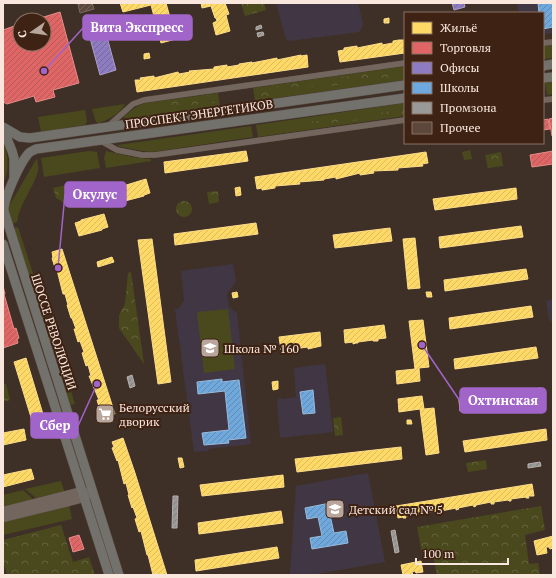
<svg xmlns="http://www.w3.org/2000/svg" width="556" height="578" viewBox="0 0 556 578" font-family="'PT Serif',serif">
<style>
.education{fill:#413744}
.grass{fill:#49491d}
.forest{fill:url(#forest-crowns)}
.homes{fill:url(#homes-hatch);stroke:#fddd89}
.shops{fill:url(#shops-hatch);stroke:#e88c89}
.offices{fill:url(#offices-hatch);stroke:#ae9cca}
.schools{fill:url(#schools-hatch);stroke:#98bbdc}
.industry{fill:url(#industry-hatch);stroke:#b6b0ad}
.building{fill:url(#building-hatch);stroke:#786a62}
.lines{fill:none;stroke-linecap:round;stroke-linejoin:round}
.street-casing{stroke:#5b4e45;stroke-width:6}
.secondary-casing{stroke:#5b4e45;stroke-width:9}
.primary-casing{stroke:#5b4e45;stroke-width:10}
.street{stroke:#73665f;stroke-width:5.5}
.secondary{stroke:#73665f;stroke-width:8}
.primary{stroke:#73716c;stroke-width:9}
.labels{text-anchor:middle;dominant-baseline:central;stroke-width:4;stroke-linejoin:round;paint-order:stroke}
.street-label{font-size:12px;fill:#f9e6dc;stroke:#3e2213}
.poi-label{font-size:12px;fill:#f9e6dc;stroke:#3e2213;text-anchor:start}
.leader{fill:none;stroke:#a164c8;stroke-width:1.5}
.callout-dot{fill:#a164c8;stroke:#3e2213;stroke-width:1.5}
.callout{fill:#a164c8;stroke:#a164c8;stroke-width:1.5}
.callout-label{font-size:13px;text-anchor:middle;font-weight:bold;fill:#fff}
</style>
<defs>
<pattern id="forest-crowns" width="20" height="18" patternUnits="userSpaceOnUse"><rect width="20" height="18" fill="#49491d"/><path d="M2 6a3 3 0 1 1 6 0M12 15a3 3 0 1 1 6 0" fill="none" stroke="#64633d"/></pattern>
<pattern id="homes-hatch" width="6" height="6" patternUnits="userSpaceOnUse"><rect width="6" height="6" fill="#ffd966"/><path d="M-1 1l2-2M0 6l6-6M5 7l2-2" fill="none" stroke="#dbbb5f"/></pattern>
<pattern id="shops-hatch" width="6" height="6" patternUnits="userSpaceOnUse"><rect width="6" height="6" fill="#e06666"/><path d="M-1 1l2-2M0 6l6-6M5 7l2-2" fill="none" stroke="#b35c5b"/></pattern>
<pattern id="offices-hatch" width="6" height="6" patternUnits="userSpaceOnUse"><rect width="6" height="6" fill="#8e7cc3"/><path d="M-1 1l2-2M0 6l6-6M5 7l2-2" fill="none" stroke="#776996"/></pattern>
<pattern id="schools-hatch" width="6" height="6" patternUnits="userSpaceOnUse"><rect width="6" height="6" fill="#6fa8dc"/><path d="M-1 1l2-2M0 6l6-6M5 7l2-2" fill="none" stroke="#648aae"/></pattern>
<pattern id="industry-hatch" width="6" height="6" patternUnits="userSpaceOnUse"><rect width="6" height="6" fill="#999"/><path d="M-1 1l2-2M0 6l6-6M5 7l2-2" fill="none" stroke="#82807f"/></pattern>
<pattern id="building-hatch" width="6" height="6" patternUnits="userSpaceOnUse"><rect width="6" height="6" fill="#5c473a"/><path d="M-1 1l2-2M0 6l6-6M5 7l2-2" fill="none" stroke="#746256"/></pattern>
</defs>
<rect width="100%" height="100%" fill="#3f3027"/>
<g class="education">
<path d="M276,3h82l5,21 -1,4 -3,4 -70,9 -3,-2z"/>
<path d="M517,3h36v30l-10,1v-21h-24z"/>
<path d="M233,264l3,17 -9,13 2,13 8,6 14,131 -43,5v2l-14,1 -19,-143 4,-1 5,-7 -3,-30z"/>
<path d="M553,299v25l-4,-5 -3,-18z"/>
<path d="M325,364l8,68 -53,6 -3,-36 2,-5 3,2 14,-2 -2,-29z"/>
<path d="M368,473l17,89 -74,13h-21l6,-89z"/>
</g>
<g class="grass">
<path d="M553,45v13l-10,1v-13z"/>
<path d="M405,66v14l-150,21 -2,-13z"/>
<path d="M553,82v12l-6,1 -2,-12z"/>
<path d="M218,93l2,13 -96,13v-3l12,-9 9,-4z"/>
<path d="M405,103v13l-147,21 -2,-12z"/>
<path d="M125,104c-4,9 -17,16 -26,19l-3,-1 -4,-13z"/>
<path d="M85,110l2,11 -2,4 -44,7 -3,-15z"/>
<path d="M251,126l2,11 -100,15 -11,-1 -25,-5 1,-1z"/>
<path d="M3,141c5,14 7,29 0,42z"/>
<path d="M89,151l8,1 3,16 -56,9 -3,-19z"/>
<path d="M106,151l27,6 18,2v2l-45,7 -2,-10z"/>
<path d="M37,158c0,4 2,8 1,13 -4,16 -19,33 -21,51l-5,2 -3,-9v-9z"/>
<path d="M18,227l44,136h-6l-43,-135z"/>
<path d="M228,309l7,60 -31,4 -7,-61z"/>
<path d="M63,366l12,38 -5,1 -12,-36z"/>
<path d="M61,481l4,13h-12l-17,4 -11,-9z"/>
<path d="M23,490l12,11 -32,7v-13z"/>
<path d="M69,506l3,13 -69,16v-13z"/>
</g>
<g class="forest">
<path d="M241,3h23l2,7 -21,6z"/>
<path d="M553,47v7l-10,2v-7z"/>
<path d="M388,71l5,2v4l-63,9 -4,-1v-2l5,-1 3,-4z"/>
<path d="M310,82l3,5 -51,10 -6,-1 -1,-5 7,-3z"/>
<path d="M215,94l2,3 -3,6 -40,3c-6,4 -12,3 -18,6l-2,-2 10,-8z"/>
<path d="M405,109v5l-110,14 1,-4h9l9,-3h11l15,-4 6,1z"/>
<path d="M470,150l2,9 -8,1 -2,-8z"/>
<path d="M501,152l2,14 -15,2 -3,-13z"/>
<path d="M71,184l4,15 -12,3 -7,-4 -3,-10z"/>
<path d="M218,191l1,11 -10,2 -2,-12z"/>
<circle cx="184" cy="209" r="8"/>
<path d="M131,272l13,92 -25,-36v-13l6,-11 3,-31z"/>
<path d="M3,384h3l4,16 -7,2z"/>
<path d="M341,417l2,18 -8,1 -2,-18z"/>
<path d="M486,460l1,9 -19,3 -2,-9z"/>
<path d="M541,506l4,24 -20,5 4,29 9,-1 2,12h-103l-5,-24 -10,2 -5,-26z"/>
<path d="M61,525l12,37 16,-5 6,18h-88l-4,-15v-20z"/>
</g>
<g class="homes">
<path d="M120,3h46l10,36 -15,4 -10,-38 -28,7z"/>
<path d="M201,3h24l4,11 -3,1 4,16 -14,4 -3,-12 4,-2 -1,-3h-1l-4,-12 -9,2z"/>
<path d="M389,18v5h-5v-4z"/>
<path d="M399,40h6v13l-65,9 -2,-11 6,-1v-2l13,-2v2l25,-5v2l11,-2v-2z"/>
<path d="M149,53l1,5 -6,1v-5z"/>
<path d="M301,55v1l6,-1 1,12 -171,25 -2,-12h6l-1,-2 14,-2v2l24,-6 1,2 11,-2 -1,-1 25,-2v-2l13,-2v2l12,-2v-1l13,-2v1l25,-5v2z"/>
<path d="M246,151l2,10 -83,12 -1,-11z"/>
<path d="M426,152l2,11 -6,1 1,2 -25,2v2l-25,1 1,2 -14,2v-2l-24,6v-2l-12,2v1l-25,2 1,2 -25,2v2l-13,2v-2l-5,1 -2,-12z"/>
<path d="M146,179l4,14 -6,2v1l-23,6 -3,-14 5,-1v-1z"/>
<path d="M240,187l1,8 -5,1 -1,-8z"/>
<path d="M516,188l1,11 -82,11 -2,-11z"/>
<path d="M104,214l4,13 -6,2v1l-23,6 -4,-13 6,-2v-1z"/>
<path d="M256,223l2,11 -83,11 -1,-11z"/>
<path d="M521,226l2,11 -83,11 -1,-11z"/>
<path d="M390,228l2,13 -57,7 -2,-13z"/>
<path d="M415,238l5,50 -12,1 -5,-50z"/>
<path d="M152,239l19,143 -13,2 -20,-144z"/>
<path d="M62,249l53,165 -11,4 -1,-6 -2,1 -4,-13h2l-10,-24h2l-3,-11 -2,1 -4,-13 2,-1 -4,-11 -2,1 -4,-13h2l-4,-11h-1l-4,-13h1l-3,-11h-2l-6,-24 -1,1 -4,-13h1l-1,-6z"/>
<path d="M112,257l2,5 -16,5 -1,-5z"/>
<path d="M526,269l2,10 -83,12 -1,-11z"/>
<path d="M237,292l1,5 -5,1 -1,-5z"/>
<path d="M426,292h5l1,5h-5z"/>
<path d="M531,306l2,11 -83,12 -1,-11z"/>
<path d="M423,320l6,47 -10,1 1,13 -23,3 -1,-13 19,-2 -6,-48z"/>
<path d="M384,325l2,13 -8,1v2h-5v-1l-15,2v1h-2l-3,1v-2l-8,1 -1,-13z"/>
<path d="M320,332l1,14 -13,3v-2l-15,2 1,1 -3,1h-2l-1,-1h-7l-2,-13z"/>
<path d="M536,347l2,11 -83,11 -1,-10z"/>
<path d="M26,358l20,66 -12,3 -20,-65z"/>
<path d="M278,381v8l-5,1 -1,-8z"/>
<path d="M541,388l2,11 -83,12 -1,-11z"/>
<path d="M422,396l2,13 10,-1 5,45 -13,2 -6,-46 -21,3 -1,-13z"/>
<path d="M407,420h4l1,4h-5z"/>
<path d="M24,429l2,11 -23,5v-12z"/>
<path d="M546,429l1,11 -82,12 -2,-11z"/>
<path d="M123,438l12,35 32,102h-14l-5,-20h-1l-6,-24 -2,1 -4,-13 2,-1 -4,-11 -1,1 -4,-13h1l-3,-12 -2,1 -6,-24 -1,1 -5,-13 2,-1 -2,-5z"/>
<path d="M401,447l1,12 -105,13 -2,-13z"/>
<path d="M178,458h4l2,9 -4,1z"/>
<path d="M31,469l3,10 -31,8v-12z"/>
<path d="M283,475l1,12 -82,9 -2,-11z"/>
<path d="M532,484l2,12h-6l1,2h-3v-1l-15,2v2h-2l-1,-1 -14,2v2h-3v-2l-15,3v1l-2,1 -1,-2 -15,3 1,1 -3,1v-2l-15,3v1l-3,1v-2l-15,2v2h-2l-1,-1 -15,2 1,2h-3v-1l-5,1 -2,-12z"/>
<path d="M281,511l2,12 -84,11 -1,-11z"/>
<path d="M553,536v12l-3,1 -1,-2h-3l1,6 -10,2 -3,-14z"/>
<path d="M277,547l2,11 -83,13 -1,-11z"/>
<path d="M421,561l2,11 -7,1 -1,-2 -3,1 1,3h-10l-2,-10z"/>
</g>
<g class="shops">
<path d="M60,12l19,71 -26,7 2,7 -19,5 -2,-6 -27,8 -4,-2v-72l17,-6v20h24v-24h-10z"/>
<path d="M553,118v18h-1l-3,-17z"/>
<path d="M548,119l2,10 -7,1v-10z"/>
<path d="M553,151v13l-21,3 -2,-12z"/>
<path d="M3,286l2,8h-1l10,35 2,-1 3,10 -2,1 1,4 -15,5z"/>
<path d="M79,535l5,14 -11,3 -4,-14z"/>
</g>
<g class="offices">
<path d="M452,3h12l1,4 -11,3z"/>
<path d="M101,15l15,55 -16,5 -15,-55z"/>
</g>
<g class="schools">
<path d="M538,3h15v24l-10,2v-16h-4z"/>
<path d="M222,379v3l17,-2 7,58 -18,2 1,3 -25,2 -2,-12 27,-3 -4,-39 -27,3 -1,-12z"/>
<path d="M313,390l2,23 -12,1 -3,-22z"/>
<path d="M340,501l2,12 -12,2 4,18 12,-2 2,12 -36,6 -2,-11 12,-2 -4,-19 -11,2 -2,-11z"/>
</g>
<g class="industry">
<path d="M261,25l1,3 -6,2v-3z"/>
<path d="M263,32l1,3 -6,2 -1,-4z"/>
<path d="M132,375l3,11 -5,2 -3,-11z"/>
<path d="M540,462l1,4 -13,2v-4z"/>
<path d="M173,496h5l-1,32h-5z"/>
<path d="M395,530l4,22 -4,1 -4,-22z"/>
</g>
<path class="building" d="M83,3h9l2,6 -14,4 -2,-9z"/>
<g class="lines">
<g class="street-casing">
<g id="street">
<path d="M543,43l10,-1"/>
<path d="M543,100l10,-1"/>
<path d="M107,127l26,-23 11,-4 261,-37"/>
<path d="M101,141l16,9 25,5h13l250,-35"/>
</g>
</g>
<g class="secondary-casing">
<g id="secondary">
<path d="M3,511l79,-20 5,1"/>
<path d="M3,518l66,-16 15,-4 4,-3"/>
</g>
</g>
<g class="primary-casing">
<g id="primary">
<path d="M543,66l10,-2"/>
<path d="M543,78l10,-1"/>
<path d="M3,127l17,10 10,1 375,-53"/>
<path d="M3,129l9,22 2,7v19"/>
<path d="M3,244l106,331"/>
<path d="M119,575l-115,-364c-1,-11 16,-48 24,-57 2,-3 5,-3 8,-5l369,-51"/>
</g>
</g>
<use href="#street" class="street"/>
<use href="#secondary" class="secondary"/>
<use href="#primary" class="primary"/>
</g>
<defs>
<g id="school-square" transform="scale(1)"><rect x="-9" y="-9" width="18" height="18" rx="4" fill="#b8a69d" stroke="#3e2213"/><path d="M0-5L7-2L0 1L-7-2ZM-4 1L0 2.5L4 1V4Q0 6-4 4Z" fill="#fff"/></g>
<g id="supermarket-square" transform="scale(1)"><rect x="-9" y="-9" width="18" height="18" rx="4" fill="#b8a69d" stroke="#3e2213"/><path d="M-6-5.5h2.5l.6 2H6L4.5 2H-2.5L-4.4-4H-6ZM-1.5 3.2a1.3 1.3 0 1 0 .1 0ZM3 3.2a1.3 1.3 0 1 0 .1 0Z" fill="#fff"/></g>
</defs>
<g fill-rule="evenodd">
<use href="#school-square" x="210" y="348"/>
<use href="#supermarket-square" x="105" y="414"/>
<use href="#school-square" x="335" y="509"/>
</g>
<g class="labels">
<g class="street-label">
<text transform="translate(199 114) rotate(-8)">ПРОСПЕКТ ЭНЕРГЕТИКОВ</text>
<text transform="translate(54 332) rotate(72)">ШОССЕ РЕВОЛЮЦИИ</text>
</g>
<g class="poi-label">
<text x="224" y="348">Школа № 160</text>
<text x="119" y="407">Белорусский<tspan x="119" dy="14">дворик</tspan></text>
<text x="349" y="509">Детский сад № 5</text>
</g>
</g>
<path class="leader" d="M44 71L83 28M58 268L65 194M422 345L460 401M97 384L78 426"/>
<g class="callout-dot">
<circle cx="44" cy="71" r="4"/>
<circle cx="58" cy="268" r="4"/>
<circle cx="422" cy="345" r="4"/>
<circle cx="97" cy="384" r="4"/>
</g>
<g class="callout">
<rect x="83" y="15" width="109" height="25" rx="4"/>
<rect x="65" y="182" width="61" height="25" rx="4"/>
<rect x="460" y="388" width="86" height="25" rx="4"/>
<rect x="31" y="413" width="47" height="25" rx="4"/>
</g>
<g class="callout-label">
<text x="137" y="32">Вита Экспресс</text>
<text x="95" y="199">Окулус</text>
<text x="503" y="405">Охтинская</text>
<text x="55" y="430">Сбер</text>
</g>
<rect width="556" height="578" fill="none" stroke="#f9e6dc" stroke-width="8"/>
<rect x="404" y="12" width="140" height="132" fill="#3e2213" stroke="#897063"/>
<rect x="412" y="22" width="20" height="12" fill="#ffd966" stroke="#897063"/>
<text x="440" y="32" font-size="12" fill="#f9e6dc">Жильё</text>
<rect x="412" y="42" width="20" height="12" fill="#e06666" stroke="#897063"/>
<text x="440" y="52" font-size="12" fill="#f9e6dc">Торговля</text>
<rect x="412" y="62" width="20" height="12" fill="#8e7cc3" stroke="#897063"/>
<text x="440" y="72" font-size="12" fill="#f9e6dc">Офисы</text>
<rect x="412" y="82" width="20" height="12" fill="#6fa8dc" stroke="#897063"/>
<text x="440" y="92" font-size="12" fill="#f9e6dc">Школы</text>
<rect x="412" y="102" width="20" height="12" fill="#999999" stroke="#897063"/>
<text x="440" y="112" font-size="12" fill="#f9e6dc">Промзона</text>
<rect x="412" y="122" width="20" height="12" fill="#5c473a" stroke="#897063"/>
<text x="440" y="132" font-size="12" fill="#f9e6dc">Прочее</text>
<g transform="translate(32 32) rotate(257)"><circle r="19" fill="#3e2213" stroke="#897063"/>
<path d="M0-3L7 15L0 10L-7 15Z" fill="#b8a69d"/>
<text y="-6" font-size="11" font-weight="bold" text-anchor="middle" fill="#f9e6dc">С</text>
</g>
<path d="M416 558v6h92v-6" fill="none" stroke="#f9e6dc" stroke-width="2"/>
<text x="422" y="558" font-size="12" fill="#f9e6dc" stroke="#3e2213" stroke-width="3" paint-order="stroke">100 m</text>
</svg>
